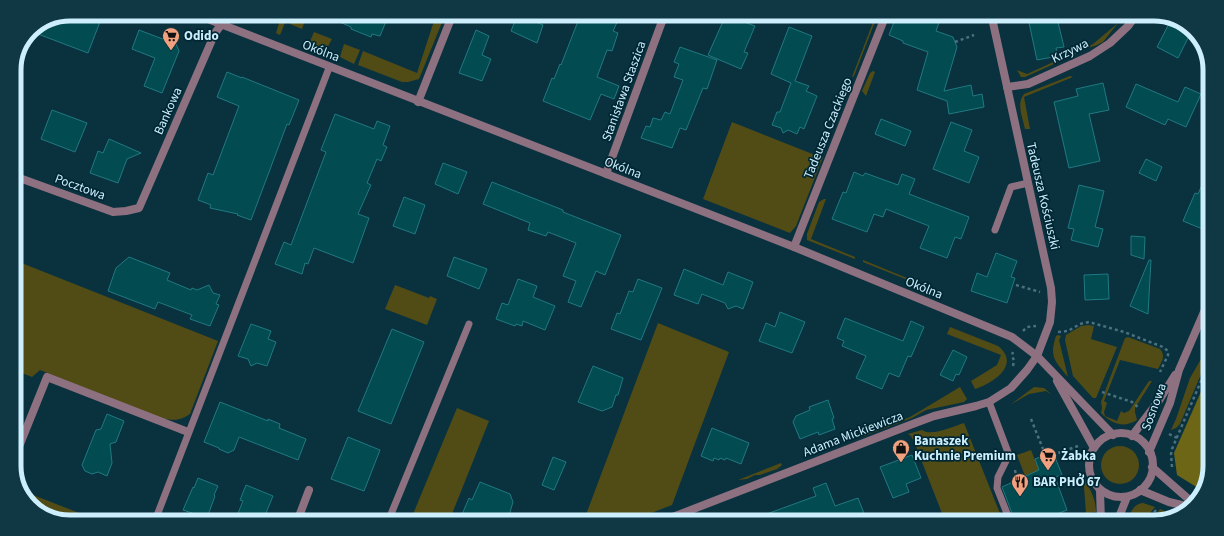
<svg xmlns="http://www.w3.org/2000/svg" width="1224" height="536" viewBox="0 0 1224 536" font-family="'Source Sans 3',sans-serif">
<style>
.green{fill:#514c16}
.forest{fill:#6d6616}
.building{fill:#014b51;stroke:#217981}
.lines{fill:none;stroke-linecap:round;stroke-linejoin:round}
.path{stroke:#4b707e;stroke-width:2.5;stroke-dasharray:3 3;stroke-linecap:butt}
.service{stroke:#8e7181;stroke-width:7}
.minor{stroke:#8e7181;stroke-width:8}
.tertiary{stroke:#8e7181;stroke-width:8}
.labels{text-anchor:middle;dominant-baseline:central;stroke-width:3.5;stroke-linejoin:round;paint-order:stroke}
.poi-label{font-size:13px;font-weight:bold;fill:#cdeffd;stroke:#002734;text-anchor:start}
.street-label{font-size:13px;fill:#cdeffd;stroke:#002734}
.rim{fill:none;stroke:#cdeffd;stroke-width:5}
</style>
<rect width="100%" height="100%" fill="#0a313e"/>
<g class="green">
<path d="M275,15h13l-8,20 -4,-2 4,-13 -6,-2z"/>
<path d="M294,15h13l-5,14 -12,-5z"/>
<path d="M436,15h9l-26,64 -11,3h-6l-44,-17 5,-14 54,22z"/>
<path d="M875,17l1,2 -22,57 -2,1z"/>
<path d="M1118,23l-15,19 -6,3 -15,5 -10,6 -47,21h-4l-4,-7 10,4 66,-30z"/>
<path d="M314,32l18,7 -7,13 -17,-6z"/>
<path d="M344,44l16,6 -6,14 -14,-7z"/>
<path d="M873,71l2,1 -9,24 -4,-5 8,-18z"/>
<path d="M1070,76l3,1 -49,20 6,32h-5c-2,-11 -9,-25 -1,-35z"/>
<path d="M732,122l88,35 1,-1 2,1 -27,69 -6,7 -87,-34z"/>
<path d="M824,199h2l-15,40 44,18v2l-48,-19v-6l12,-32z"/>
<path d="M14,260l204,81 -28,73c-10,7 -15,6 -27,5l-123,-49 -8,7 -18,-7z"/>
<path d="M863,260l78,32 -1,1 -77,-31z"/>
<path d="M395,285l34,13 1,-2 7,3 -10,26 -42,-16z"/>
<path d="M658,323l71,29 -57,153 -39,15h-49z"/>
<path d="M1088,325l6,1 -3,13 26,8 -21,51h-3l-20,-22 -8,-36 1,-5 15,-9z"/>
<path d="M950,327l48,19c23,18 -4,37 -23,43l-4,-8 26,-16 4,-10 -54,-21z"/>
<path d="M1058,335l3,1 -2,4 9,37c-13,-16 -19,-20 -12,-41z"/>
<path d="M1128,337l32,12c6,7 2,12 -2,20l-38,-9 -16,41 3,2 -3,9 1,4 12,5 4,-10 3,2 5,-2 20,-30h3l-17,27v4l2,8c-14,9 -26,3 -36,-7l1,-5 -1,-6 24,-64z"/>
<path d="M1204,354l3,2v4l-27,64 -4,4 -5,2 5,-11 14,-41z"/>
<path d="M960,387l7,12 -3,3 -38,8 -14,8 -48,18 -17,3 -20,7 39,-15 -2,4 46,-18z"/>
<path d="M1034,387l10,1 8,7 -6,-4 -17,3 -19,11z"/>
<path d="M457,408l32,13 -39,98h-39z"/>
<path d="M964,423l39,98h-58l-30,-77 -4,-8 -3,-2 14,-4c9,7 32,-4 42,-7z"/>
<circle cx="1120" cy="465" r="19"/>
<path d="M1031,450l8,20 -14,6 -8,-21z"/>
<path d="M781,463l1,2 -5,4 -17,6h-5l-8,4 -9,1z"/>
<path d="M1083,474c5,14 13,22 13,38l-10,1z"/>
<path d="M23,491l5,2 64,25h-43l-25,-21 -2,-3z"/>
<path d="M1143,503l12,4 -6,7 -15,4 -7,4c3,-9 6,-18 16,-19z"/>
<path d="M1160,509l6,3 1,6 -13,4h-12l12,-4z"/>
</g>
<path class="forest" d="M1207,378l-1,109 -3,4 -26,-16 -3,-22z"/>
<g class="building">
<path d="M70,14h33l-15,39 -58,-22z"/>
<path d="M324,15h53l10,4 -7,17 -8,-2 -1,3 -20,-8v-2z"/>
<path d="M517,16h5l21,9 -6,18 -26,-12z"/>
<path d="M580,16h40l-7,15 5,2 -6,18 -5,-1 -10,27 22,9 -5,13 -13,-5 -11,26 -47,-19 9,-23 2,1 6,-15 1,1z"/>
<path d="M725,17h15l-1,3 16,6 -11,26 4,1 -7,16 -33,-14z"/>
<path d="M896,17h45l-5,14 17,6 4,10 -13,44 27,-6 2,11 9,-2 2,13 -35,7 -2,-13 -30,-11 11,-38 -25,-9v-2l-14,-6z"/>
<path d="M1028,18h29l7,29 -8,1 2,8 -21,4z"/>
<path d="M1172,18h3l16,14 -13,26 -21,-11z"/>
<path d="M789,27l23,9 -17,45 14,5 -3,5 11,5 -13,33 -4,-2 -3,7 -9,-4 -5,3 -2,-5 -9,-3 5,-13h3l11,-29 -20,-9z"/>
<path d="M139,30l37,14 3,7 -17,42 -18,-7 11,-28 -23,-9z"/>
<path d="M476,30l13,6 -7,19 9,4 -9,22 -23,-8z"/>
<path d="M680,47l37,13 -10,29 -4,-1 -17,42 -6,-2 -8,20 -31,-10 5,-12 4,1 3,-9 8,2 4,-8 5,2 13,-34 -9,-3 5,-13 -5,-2z"/>
<path d="M227,72l15,6v-1l57,23 -10,25 -2,-1 -36,96 -14,-5 1,-1 -28,-6 1,-3 -13,-5 10,-27 5,2 26,-69 -22,-9z"/>
<path d="M1103,83l6,27 -20,4 11,47 -31,7 -15,-66 24,-6 -2,-7z"/>
<path d="M1136,84l42,18 7,-15 16,7 -15,33 -18,-8 -3,6 -39,-18z"/>
<path d="M52,110l35,13 -12,29 -34,-13z"/>
<path d="M335,114l39,15 3,-8 13,5 -7,19 4,2 -6,14 -4,-2 -10,24 4,2 -13,29 11,4 -16,45 -39,-15 -6,16 -3,-1 -3,11 -27,-10 9,-22 7,3 35,-93 -5,-2z"/>
<path d="M881,119l30,12 -6,15 -30,-12z"/>
<path d="M951,122l21,8 -8,21 15,6 -10,26 -36,-14z"/>
<path d="M109,139l32,14 -14,6 -9,24 -28,-10 8,-22 5,2z"/>
<path d="M1146,159l16,8 -6,14 -17,-8z"/>
<path d="M443,163l24,9 -9,22 -23,-10z"/>
<path d="M1209,169l-1,53 -3,8 -22,-9 12,-28 3,1z"/>
<path d="M854,172l9,4 2,-3 33,12 4,-11 13,5 -6,15 60,23 -8,22 -6,-2 -8,21 -27,-10 9,-22 -43,-17 -3,8 -9,-3 -7,18 -35,-13 11,-27 3,1z"/>
<path d="M492,182l71,28v2l58,23 -16,40 -9,-4 -15,36 -13,-5 8,-21 -13,-5 13,-33 -28,-11 -2,4 -18,-6 2,-7 -47,-19z"/>
<path d="M1079,185l25,6 -9,36 8,2 -5,18 -27,-7 3,-11 -6,-1z"/>
<path d="M404,197l21,8 -10,29 -22,-8z"/>
<path d="M1131,236l14,1 -1,22 -13,-4z"/>
<path d="M996,253l21,8 -6,16 4,1 -8,25 -36,-12 6,-18 10,4z"/>
<path d="M129,257l41,16 -3,7 24,10 1,-2 5,2 12,-5 4,8 7,2 -4,9 3,1 -9,21 -20,-7 2,-4 -34,-13 -3,7 -47,-18 8,-23z"/>
<path d="M454,257l33,12 -8,20 -32,-13z"/>
<path d="M1149,260h2l-3,54 -18,-8z"/>
<path d="M684,269l39,16 5,-13 25,10 -10,27 -7,-3 -8,3 -3,-6 -23,-9 -4,10 -24,-9z"/>
<path d="M1108,274l1,25 -24,1 -1,-25z"/>
<path d="M518,279l19,7 -4,11 22,9 -10,24 -22,-9 -1,5 -6,-2 -1,2 -19,-7 6,-16 6,2z"/>
<path d="M638,279l24,9 -21,52 -30,-11 6,-16 3,1 9,-23 4,1z"/>
<path d="M780,312l25,10 -13,31 -33,-12 7,-18 9,4z"/>
<path d="M845,318l58,23 8,-20 13,6 -13,30 -3,-1 -9,21 -10,-4 -7,16 -26,-11 10,-22 -24,-10 2,-5 -7,-3z"/>
<path d="M251,324l20,7 -3,8 8,3 -9,24 -10,-3 -6,3 -3,-7 -10,-3z"/>
<path d="M392,329l32,13 -33,82 -33,-13z"/>
<path d="M953,350l14,7 -8,18 -3,-1 -3,7 -13,-6z"/>
<path d="M593,366l30,12 -5,17h-2l-4,12 -10,4 -24,-9z"/>
<path d="M828,400l6,18 -2,1 3,10 -16,6 -1,-3 -18,7 -7,-17 3,-6 14,-6 -1,-3z"/>
<path d="M220,402l48,19v-2l12,5 -1,4 27,11 -8,21 -59,-23 -5,13 -6,3 -9,-4v-1l-15,-6z"/>
<path d="M107,414l17,7 -8,21 -6,2 2,19 -5,13 -9,-4 -6,2 -7,-3 -3,-6 14,-35 5,-1z"/>
<path d="M712,428l37,15 -8,21 -15,-6 -1,2 -5,-2 -1,2 -5,-2 -1,3 -12,-5z"/>
<path d="M348,437l32,13 -16,41 -33,-12z"/>
<path d="M1053,452l9,23 -7,2 12,33 -28,11 -3,-7 -21,7 -13,-34 37,-17 -4,-11z"/>
<path d="M912,455l9,23 -15,6 3,8 -16,6 -13,-31z"/>
<path d="M553,457l13,5 -12,28 -12,-5z"/>
<path d="M198,478l20,8 -4,9 1,1 -8,22 -24,-8 10,-23 1,1z"/>
<path d="M480,482l30,12 3,8 -5,17h-48l9,-21 3,2z"/>
<path d="M826,483l9,23 23,-8 9,23 -114,-1v-1l63,-23 -3,-8z"/>
<path d="M246,485l27,11 -9,22h-28l7,-17 -3,-1z"/>
</g>
<g class="lines">
<g class="path">
<path d="M955,42l19,-7"/>
<path d="M1016,285l24,7"/>
<path d="M1023,331l4,-4 9,-1"/>
<path d="M1058,332l10,-1 12,-7 9,-2 35,10 39,15 5,4v4l-8,17"/>
<path d="M1013,366l1,-5 -2,-6 1,-3"/>
<path d="M1102,392l30,10 7,6"/>
<path d="M1031,419l16,40"/>
<path d="M1169,434l8,4"/>
<path d="M1047,457l31,-11"/>
<path d="M1172,467l-1,-13 1,-5 35,-82"/>
<path d="M1015,470l1,5 -1,7"/>
<path d="M1133,522l17,-5 6,-7"/>
</g>
<g class="service">
<path d="M995,230l16,-43 17,-4"/>
<path d="M989,402l20,53 -11,22 -1,11 13,33"/>
<path d="M156,518l173,-450"/>
<path d="M389,519l80,-195"/>
</g>
<g class="minor">
<path d="M1007,87l21,-3 62,-28 20,-13 18,-17 6,-8"/>
<path d="M418,102l34,-86"/>
<path d="M606,174l58,-158"/>
<path d="M14,176l99,36 13,-1 13,-3 76,-175 6,-8 4,-10"/>
<path d="M794,247l91,-230"/>
<path d="M14,459l33,-82 141,55"/>
<path d="M1152,467l41,36"/>
<path d="M1140,490l29,12 21,5"/>
<path d="M298,519l11,-29"/>
<path d="M665,520l245,-95 24,-9 42,-10 13,-4 22,-14 16,-18 10,-14 13,-34 2,-20 -1,-14 -59,-270"/>
</g>
<g class="tertiary">
<path d="M195,14l599,233 218,90 25,19 76,79"/>
<path d="M1057,381l37,67"/>
<circle cx="1121" cy="465" r="32"/>
<path d="M1132,436l28,-37 15,-24"/>
<path d="M1149,452l21,-49 9,-33 28,-65"/>
<path d="M1100,490l1,32"/>
<path d="M1117,522l10,-25"/>
</g>
</g>
<defs>
<g id="supermarket-pin" transform="scale(0.9)"><path d="M0 17L-7.5 6A9.5 9.5 0 1 1 7.5 6Z" fill="#f2a17e" stroke="#002734"/><path d="M-6-5.5h2.5l.6 2H6L4.5 2H-2.5L-4.4-4H-6ZM-1.5 3.2a1.3 1.3 0 1 0 .1 0ZM3 3.2a1.3 1.3 0 1 0 .1 0Z" fill="#111"/></g>
<g id="shop-pin" transform="scale(0.9)"><path d="M0 17L-7.5 6A9.5 9.5 0 1 1 7.5 6Z" fill="#f2a17e" stroke="#002734"/><path d="M-5-2.5h2.3a2.7 3.5 0 0 1 5.4 0H5L5.5 6h-11ZM-1.5-2.5h3a1.5 2.3 0 0 0-3 0Z" fill="#111"/></g>
<g id="restaurant-pin" transform="scale(0.9)"><path d="M0 17L-7.5 6A9.5 9.5 0 1 1 7.5 6Z" fill="#f2a17e" stroke="#002734"/><path d="M-5-6h1v4h1v-4h1v4h1v-4h1v5L-1.5 .5V6h-2V.5L-5-1ZM5-6V6H3V1.5H1.5Q1.5-4 5-6Z" fill="#111"/></g>
</defs>
<g fill-rule="evenodd">
<use href="#supermarket-pin" x="171" y="36"/>
<use href="#shop-pin" x="901" y="448"/>
<use href="#supermarket-pin" x="1048" y="456"/>
<use href="#restaurant-pin" x="1020" y="482"/>
</g>
<g class="labels">
<g class="poi-label">
<text x="184" y="36">Odido</text>
<text x="914" y="441">Banaszek<tspan x="914" dy="15">Kuchnie Premium</tspan></text>
<text x="1061" y="456">Żabka</text>
<text x="1033" y="482">BAR PHỞ 67</text>
</g>
<g class="street-label">
<text transform="translate(321 51) rotate(21)">Okólna</text>
<text transform="translate(1070 51) rotate(-26)">Krzywa</text>
<text transform="translate(624 91) rotate(-70)">Stanisława Staszica</text>
<text transform="translate(168 111) rotate(-66)">Bankowa</text>
<text transform="translate(828 128) rotate(-68)">Tadeusza Czackiego</text>
<text transform="translate(623 168) rotate(21)">Okólna</text>
<text transform="translate(80 187) rotate(20)">Pocztowa</text>
<text transform="translate(1043 196) rotate(77)">Tadeusza Kościuszki</text>
<text transform="translate(924 288) rotate(22)">Okólna</text>
<text transform="translate(1154 407) rotate(-70)">Sosnowa</text>
<text transform="translate(853 434) rotate(-21)">Adama Mickiewicza</text>
</g>
</g>
<path d="M0 0H1224V536H0ZM70 21H1154A49 49 0 0 1 1203 70V466A49 49 0 0 1 1154 515H70A49 49 0 0 1 21 466V70A49 49 0 0 1 70 21Z" fill="#103744" fill-rule="evenodd"/>
<path class="rim" d="M70 21H1154A49 49 0 0 1 1203 70V466A49 49 0 0 1 1154 515H70A49 49 0 0 1 21 466V70A49 49 0 0 1 70 21Z"/>
</svg>
